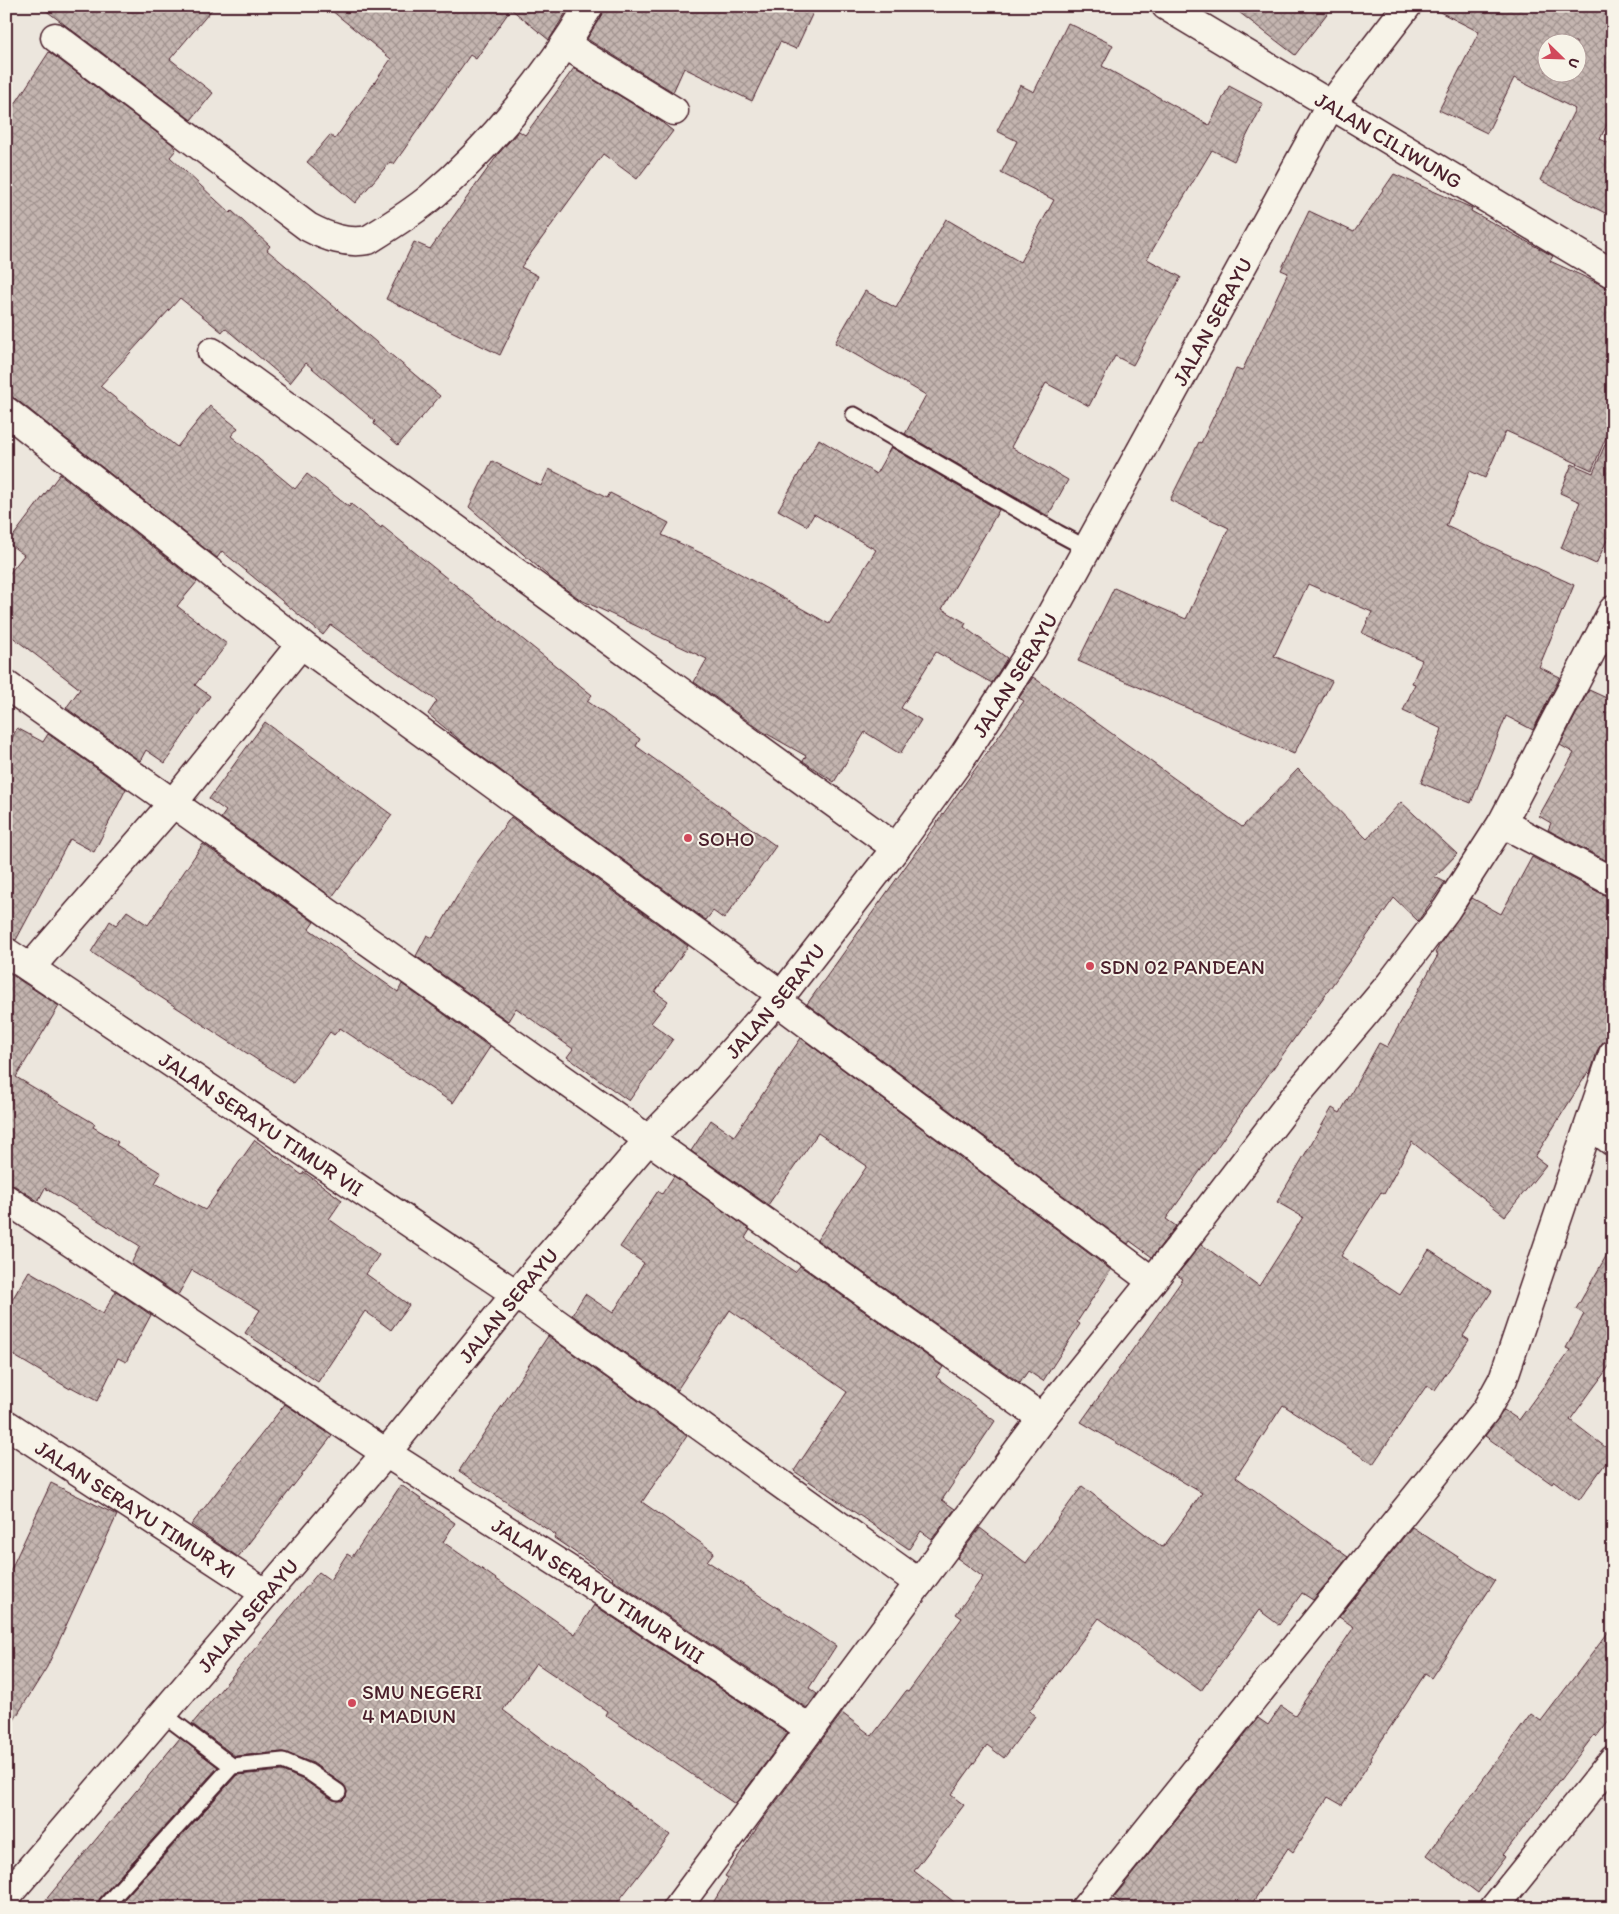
<svg xmlns="http://www.w3.org/2000/svg" width="1619" height="1914" viewBox="0 0 1619 1914" font-family="Itim,sans-serif">
<style>
.building{fill:url(#building-cross-hatch);stroke:#4a1f2b;fill-rule:evenodd}
.lines{fill:none;stroke-linecap:round;stroke-linejoin:round}
.lane-casing{stroke:#4a1f2b;stroke-width:19}
.street-casing{stroke:#4a1f2b;stroke-width:31}
.secondary-casing{stroke:#4a1f2b;stroke-width:31}
.lane{stroke:#f7f3e8;stroke-width:15}
.street{stroke:#f7f3e8;stroke-width:28}
.secondary{stroke:#f7f3e8;stroke-width:28}
.poi-dot{fill:#d1495b;stroke:#f7f3e8;stroke-width:2}
.labels{text-anchor:middle;dominant-baseline:central;stroke-width:4;stroke-linejoin:round;paint-order:stroke}
.street-label{font-size:21px;fill:#4a1f2b;stroke:#f7f3e8}
.poi-label{font-size:21px;fill:#4a1f2b;stroke:#f7f3e8;text-anchor:start}
</style>
<defs>
<pattern id="building-cross-hatch" width="8" height="8" patternUnits="userSpaceOnUse" patternTransform="scale(1.25)"><rect width="8" height="8" fill="#c4b5b0"/><path d="M0 0l8 8M0 8l8-8" fill="none" stroke="#a1938f"/></pattern>
</defs>
<rect width="100%" height="100%" fill="#ece6dd"/>
<filter id="ink" filterUnits="userSpaceOnUse"><feTurbulence type="fractalNoise" baseFrequency=".02" numOctaves="2"/><feDisplacementMap in="SourceGraphic" scale="10" xChannelSelector="R" yChannelSelector="G"/><feConvolveMatrix kernelMatrix="1 2 1 2 8 2 1 2 1" color-interpolation-filters="sRGB"/></filter>
<g filter="url(#ink)">
<g class="building">
<path d="M40,6h175l-45,53 43,34 -22,27z"/>
<path d="M326,6h244l-21,34 -38,-31 -35,50 -6,-4 -76,109 -4,-2 -35,41 -48,-41 23,-27 5,4 56,-80z"/>
<path d="M605,6h211l-20,43 -16,-7 -28,59 -68,-33 -11,24 -86,-53 15,-25z"/>
<path d="M1231,6h102l-38,49z"/>
<path d="M1428,6h185v106l-13,27 13,6v72l-73,-37 35,-71 -61,-31 -27,55 -48,-23 40,-78zM1546,42h30v30h-30z"/>
<path d="M1068,23l45,22 -11,21 107,59 20,-39 34,18 -29,57 -22,-11 -65,109 34,18 -48,88 -18,-9 -26,50 -43,-23 -35,64 57,33 -20,36 -143,-82 21,-39 -91,-52 30,-52 31,17 50,-89 74,43 34,-62 -53,-27 16,-32 -20,-10 23,-46 14,7z"/>
<path d="M49,52l123,92 4,6 -6,7 60,56 2,-2 38,35 -3,4 173,146 -42,49 -24,-21 1,-3 -69,-58 -16,20 -65,-55 -3,4 -42,-34 -80,88 77,61 33,-41 28,22 -7,8 64,53 12,-15 42,33 2,-3 30,24 1,-2 210,169 -5,6 53,38 -4,7 140,100 -52,73 -11,-8 -7,9 -239,-174 -39,-32 9,-13 -106,-76 -8,10 -101,-84 -5,7 -201,-159 -10,-3v-278z"/>
<path d="M574,68l85,52 14,11 -36,48 -34,-25 -82,113 17,9 -38,79 -114,-56 28,-57 16,7 69,-96 20,-22 6,4z"/>
<path d="M1394,174l78,34 -1,3 82,45 -3,5 63,29v131l-21,49 -86,-39 -21,47 -15,-7 -24,55 128,59 -11,27 -1,-1 -23,56 21,10 -27,53 -27,-14 -35,87 -50,-20 21,-54 -39,-18 12,-27 -3,-1 10,-23 -60,-27 10,-21 -64,-28 -34,72 58,25 -38,73 -216,-93 36,-73 72,31 43,-91 -59,-28 29,-58 2,1 35,-74 6,2 46,-98 -7,-3 28,-59 45,21z"/>
<path d="M1613,426v101l-17,37 -35,-16 19,-46 -20,-9 12,-29 21,9z"/>
<path d="M819,439l57,35 15,-27 108,63 -57,99 24,14 -2,4 43,31 -15,25 -56,-31 -35,56 20,12 -21,34 -35,-22 -31,50 -31,-21 3,-5 -44,-25 -68,-49 13,-23 -126,-59 -27,-19 -85,-74 23,-46 49,25 8,-17 58,29 3,-5 59,30 -7,12 52,24 115,65 47,-74 -62,-36 -7,12 -29,-16z"/>
<path d="M60,474l137,108 -20,24 50,38 -32,41 15,11 -45,67 -19,-13 -6,11 -74,-53 14,-19 -74,-57v-54l18,-23 -16,-12z"/>
<path d="M1033,677l209,150 56,-58 69,70 34,-37 56,52 -22,23 10,5 -27,39 -24,-23 -228,321 10,7 -24,31 -22,-16 -2,3 -321,-240 217,-303 -5,-3z"/>
<path d="M1589,690l24,11v163l-65,-34 3,-7 -12,-7 35,-63 -14,-8z"/>
<path d="M265,722l127,93 -60,82 -111,-79 5,-7 -17,-12z"/>
<path d="M17,728l26,14 5,-8 78,55 -32,63 -24,-13 -54,101 -10,-4v-186z"/>
<path d="M511,817l177,129 -33,46 13,9 -17,22 22,16 -44,62 -62,-44 6,-8 -57,-41 -8,13 -92,-65 11,-21 6,3 43,-74z"/>
<path d="M203,844l111,78 -5,7 89,63 4,-8 88,63 -37,56 -113,-75 -6,7 -4,-3 -37,51 -202,-131 19,-31 6,4 11,-14 21,14z"/>
<path d="M1532,857l74,39 7,2v141l-10,3 -5,7 -8,25 -2,-2 -53,85 11,8 -41,51 -93,-74 -28,52 -3,-2 -40,64 59,39 29,-45 63,41 -29,45 6,4 -34,50 -8,-5 -54,79 -90,-59 -47,72 112,80 -35,43 -11,-7 -23,32 -20,-15 -58,81 -102,-73 -70,93 6,5 -31,42 -17,-13 -36,50 13,10 -50,66 48,37h-252l18,-30 -3,-2 36,-54 81,-109 30,23 34,-45 2,1 54,-74 -6,-4 27,-37 -26,-19 23,-30 46,35 56,-77 80,61 2,-1 38,-53 -121,-71 102,-143 -6,-4 24,-31 58,42 44,-69 -26,-15 55,-94 8,5 39,-70 8,4 51,-92 -3,-2 5,-9 32,-46 29,16z"/>
<path d="M6,971l53,35 -43,71 79,47 -2,3 25,15 -2,3 45,28 -6,10 50,27 50,-70 47,35 2,-3 38,28 -13,19 50,36 -13,19 43,31 -18,25 -26,-19 -47,71 -73,-49 15,-23 -68,-40 -14,25 -47,-31 9,-18 -95,-58 -7,13 -23,-15 -9,-2z"/>
<path d="M801,1038l310,232 -34,52 3,2 -37,57 -15,-10 -8,12 -203,-143 50,-74 -49,-33 -50,72 -77,-54 20,-31 23,16z"/>
<path d="M674,1176l76,54 -5,8 50,34 5,-6 143,101 -7,10 59,44 -53,79 13,9 -23,30 -11,-8 -12,18 -115,-78 53,-79 -117,-82 -53,80 -105,-75 13,-21 28,19 31,-50 -24,-16 38,-56 4,3z"/>
<path d="M1613,1244v117l-43,59 43,33 -34,47 -25,-19 -2,3 -67,-48 19,-26 15,10 51,-70 -4,-2 18,-34 -8,-5z"/>
<path d="M29,1271l74,43 13,-23 35,24 -25,47 -8,-4 -21,43 -26,-14 -1,2 -64,-38v-41z"/>
<path d="M548,1336l139,100 -45,66 72,50 -7,9 129,85 -27,42 8,6 -10,14 -195,-129 1,-1 -59,-40 2,-3 -97,-64z"/>
<path d="M285,1404l47,32 -94,121 -47,-32z"/>
<path d="M51,1483l66,32 -70,152 -41,66v-153z"/>
<path d="M401,1485l54,38 -12,19 132,92 19,-29 194,128 -53,71 -130,-89 2,-4 -71,-48 -33,47 167,125 -57,73h-497l121,-133 45,-4 22,9 29,20 9,1 4,-4 1,-5 -3,-7 -31,-22 -30,-11 -48,4 -43,-32 127,-152 11,8 17,-26 5,3z"/>
<path d="M1412,1527l83,54 -64,97 -6,-4 -55,84 2,1 -30,46 -14,-8 -35,55 -5,-4 -39,60h-121l-15,-10 145,-180 10,7 13,-19 14,9 59,-88 -15,-10z"/>
<path d="M1613,1626v89l-17,22 -2,-2 -91,120 2,2 -27,36 -51,-38 104,-141 10,7z"/>
<path d="M180,1738l38,29 -118,131 -2,5 1,5h-60z"/>
</g>
<g class="lines">
<g class="lane-casing">
<g id="lane">
<path d="M854,415l204,118 30,16"/>
<path d="M163,1714l69,52 51,-5 26,11 29,20"/>
<path d="M107,1904l125,-138"/>
</g>
</g>
<g class="street-casing">
<g id="street">
<path d="M55,37l253,190c19,10 38,17 60,13 21,-13 44,-27 63,-43 61,-52 117,-122 158,-191"/>
<path d="M566,45l108,66"/>
<path d="M212,352l684,496"/>
<path d="M6,411l295,233 481,351"/>
<path d="M6,685l1036,733"/>
<path d="M1502,823l111,59"/>
<path id="s1" d="M6,952l510,342 403,289"/>
<path d="M30,968l143,-165 128,-159"/>
<path d="M777,1001l375,280"/>
<path d="M1590,1125l23,17"/>
<path id="s2" d="M6,1199l380,254 188,120 236,156"/>
<path id="s3" d="M6,1424l259,169"/>
<path d="M1085,1908l401,-498 17,-31 110,-325"/>
<path d="M1494,1908l119,-148"/>
</g>
</g>
<g class="secondary-casing">
<g id="secondary">
<path id="s4" d="M1166,6l447,268"/>
<path id="s5" d="M6,1897l380,-444 130,-159 133,-155 51,-52 77,-86 119,-153 69,-95 67,-104 298,-543 77,-100"/>
<path d="M677,1908l365,-490 136,-169 115,-150 97,-115 56,-74 56,-87 111,-213"/>
</g>
</g>
<use href="#lane" class="lane"/>
<use href="#street" class="street"/>
<use href="#secondary" class="secondary"/>
</g>
</g>
<g class="poi-dot">
<circle cx="688" cy="838" r="5"/>
<circle cx="1090" cy="966" r="5"/>
<circle cx="352" cy="1703" r="5"/>
</g>
<g class="labels">
<g class="street-label">
<text stroke="none"><textPath href="#s4" startOffset="260">JALAN CILIWUNG</textPath></text>
<text stroke="none"><textPath href="#s5" startOffset="1991">JALAN SERAYU</textPath></text>
<text stroke="none"><textPath href="#s5" startOffset="1586">JALAN SERAYU</textPath></text>
<text stroke="none"><textPath href="#s5" startOffset="1181">JALAN SERAYU</textPath></text>
<text stroke="none"><textPath href="#s1" startOffset="308">JALAN SERAYU TIMUR VII</textPath></text>
<text stroke="none"><textPath href="#s5" startOffset="776">JALAN SERAYU</textPath></text>
<text stroke="none"><textPath href="#s3" startOffset="155">JALAN SERAYU TIMUR XI</textPath></text>
<text stroke="none"><textPath href="#s2" startOffset="710">JALAN SERAYU TIMUR VIII</textPath></text>
<text stroke="none"><textPath href="#s5" startOffset="371">JALAN SERAYU</textPath></text>
</g>
<g class="poi-label">
<text x="698" y="838">SOHO</text>
<text x="1100" y="966">SDN 02 PANDEAN</text>
<text x="362" y="1691">SMU NEGERI<tspan x="362" dy="24">4 MADIUN</tspan></text>
</g>
</g>
<rect width="1619" height="1914" fill="none" stroke="#f7f3e8" stroke-width="25"/>
<rect x="12" y="12" width="1594" height="1889" fill="none" stroke="#4a1f2b" stroke-width="2" filter="url(#ink)"/>
<g transform="translate(1562 58) rotate(113)"><circle r="24" fill="#f7f3e8" stroke="#b29e9c"/>
<path d="M0-4L9 19L0 12L-9 19Z" fill="#d1495b"/>
<text y="-8" font-size="14" font-weight="bold" text-anchor="middle" fill="#4a1f2b">U</text>
</g>
</svg>
